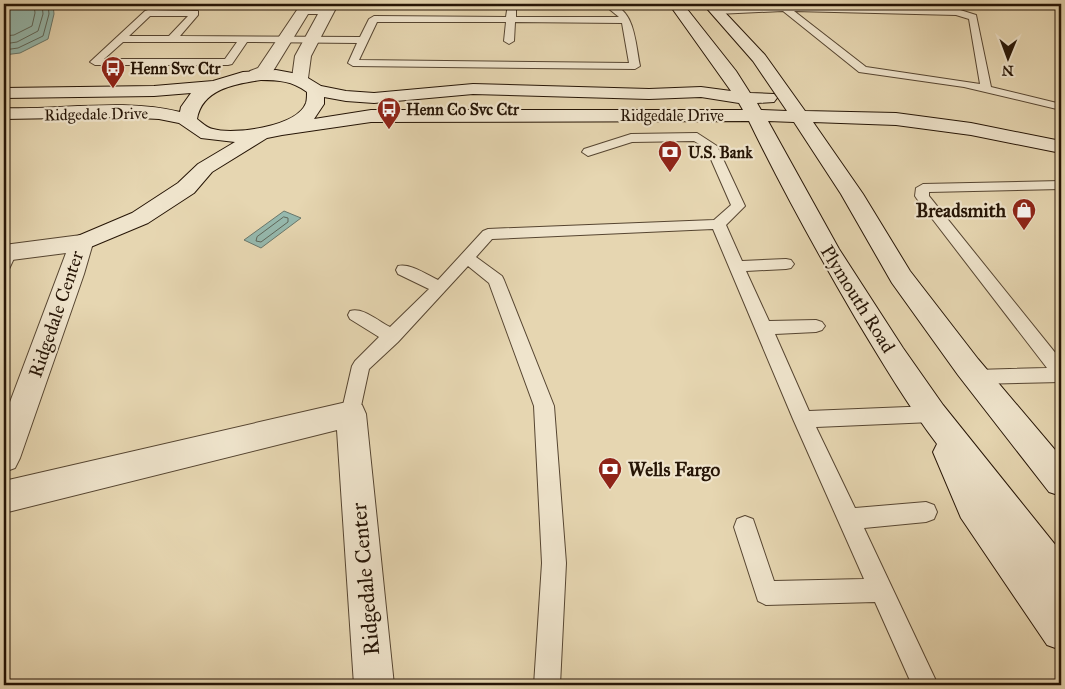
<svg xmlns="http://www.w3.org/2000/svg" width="1065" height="689" viewBox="0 0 1065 689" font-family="'IM FELL Great Primer',serif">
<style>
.water{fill:#96b9ae;stroke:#69776b}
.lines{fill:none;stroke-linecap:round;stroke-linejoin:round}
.shore{stroke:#5e675a;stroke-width:1}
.lane-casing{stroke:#564531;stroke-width:2}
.street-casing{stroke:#564531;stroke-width:2}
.secondary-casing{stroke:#261506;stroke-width:2}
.lane{fill:#efe4cc;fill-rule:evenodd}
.street{fill:#efe4cc;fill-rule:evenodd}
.secondary{fill:#efe4cc;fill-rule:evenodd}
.labels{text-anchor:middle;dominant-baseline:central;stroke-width:4.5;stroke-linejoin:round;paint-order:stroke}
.far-poi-label{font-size:16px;font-weight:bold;fill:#261506;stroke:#efe4cc;text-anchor:start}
.far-street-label{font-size:16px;fill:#261506;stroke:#efe4cc}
.poi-label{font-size:19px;font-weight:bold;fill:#261506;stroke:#efe4cc;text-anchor:end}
.street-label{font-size:19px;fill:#261506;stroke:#efe4cc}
.near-street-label{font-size:22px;fill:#261506;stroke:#efe4cc}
</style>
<rect width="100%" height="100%" fill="#e6d6b1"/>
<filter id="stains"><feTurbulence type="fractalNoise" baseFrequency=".004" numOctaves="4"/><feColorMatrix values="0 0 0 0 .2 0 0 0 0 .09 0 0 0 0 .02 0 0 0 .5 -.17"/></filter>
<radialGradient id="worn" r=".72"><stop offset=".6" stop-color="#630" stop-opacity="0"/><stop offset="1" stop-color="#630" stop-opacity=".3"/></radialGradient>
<g class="water">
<path d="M4,4h49l1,10 -6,25 -28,14 -16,2z"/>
<path d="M284,211l17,7 -40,30 -17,-8z"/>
</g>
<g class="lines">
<g class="shore">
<path d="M4,36l10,-1 18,-9 3,-13 -1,-9"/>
<path d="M4,44l13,-2 21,-11 5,-17 -1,-10"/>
<path d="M4,50l14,-2 25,-12 6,-22 -1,-10"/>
<path d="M284,217l4,1v4l-27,20 -5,-1 1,-4z"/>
</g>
<g class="lane-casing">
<g id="lane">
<path d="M508,4h8v13h103l-16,-13c32,-2 32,38 37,62l-5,3 -282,-3 -5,-3 9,-20 -110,-1 -15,22 -4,1h-133l-5,-3 55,-51 3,-1 50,1v4l-18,21 180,1 9,-18 5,-3 132,1zM150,16h38l-19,20h-40zM377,22h129l-2,19 5,3 5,-3 1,-19 107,1 7,40 -270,-3zM123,42h114l-12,17h-121z"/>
<path d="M785,5l172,4 19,6 15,72 70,17v6l-97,-23 -105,-15 -76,-61 -66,3 -5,-3 5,-3zM794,11l162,4 13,4 11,65 -114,-17z"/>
<path d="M697,133l20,13 28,60 -19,19 16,36 44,-2 5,1 3,4 -3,4 -5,1 -40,2 23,50 47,-1 6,2 3,4 -3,4 -6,2 -41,2 34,77 123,-5 7,2 3,6 -3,6 -7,2 -116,5 39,81 71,-6 8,3 3,7 -3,7 -8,3 -62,6 74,157h-26l-37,-83 -109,3 -8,-4 -24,-74 3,-8 8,-3 8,3 21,62 90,-2 -71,-160 -80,-190 -221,10 -16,18 26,19 2,4 50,126 12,157 -6,122h-26l8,-122 -8,-157 -45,-123 -21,-17 -70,76 -29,27 -11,51 -7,2 -7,-2 -3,-6 11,-48 3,-5 24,-24 -29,-18 -2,-4 2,-4c13,-4 28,10 40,16l39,-38 -31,-15 -2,-4 2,-4c13,-3 29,9 40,14l45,-49 5,-2 226,-9 17,-15 -25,-57 -12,-7 -62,1 -44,14 -6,-4 2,-3 47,-15z"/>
<path d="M1061,181v8l-132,3v4l132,164v22l-85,2 -6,-2 -3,-5 3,-5 6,-2 71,-2 -130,-169 -2,-3 1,-8 7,-4z"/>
<path d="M9,247l5,1 3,4 -8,17 -5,1v-22z"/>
</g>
</g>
<g class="street-casing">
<g id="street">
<path d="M304,6l29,1 2,3 -24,46 -3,22 -2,4h-12l-2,-4 3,-22 23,-42h-10l-38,62 -14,4 -6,-1 -2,-4 2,-4 8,-3 41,-61z"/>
<path d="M81,235l8,3 4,5 -9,31 -64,184 -5,10 -11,4v-54l62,-165 -62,8v-16z"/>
<path d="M351,401l11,4 4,9 28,271h-40l-17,-255 -333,83v-32z"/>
</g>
</g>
<g class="secondary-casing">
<path id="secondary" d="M669,4h14l53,67 14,22 24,1 3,4 -3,4 -17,1 4,7 26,1 -34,-50 -50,-57h14l48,51 40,56 91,2 75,10 90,18v12l-90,-18 -75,-10 -83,-3 50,72 47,77 68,88 83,98v39l-12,-4 -91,-117 -66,-92 -51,-89 -47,-72 -26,-1 71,128 64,99 40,57 118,147v98l-14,-5 -86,-127 -28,-66 4,-8c-30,-40 -55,-82 -81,-125 -38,-65 -74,-130 -107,-198l-378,1 -89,13 -15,3 -55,34 -18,21 -46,30 -67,28 -8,-3 -4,-5 4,-5 59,-25 46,-30 20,-19 37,-22 -34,-4 -22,-15 -20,-4 -39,-2 -116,2v-11c58,2 119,-10 176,4l1,-5 10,-14 -37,3 -150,2v-10l150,-2 59,-5 30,-9 33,-2 27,5 18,11 25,5 28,2 99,-9 176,5 52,-2 30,4zM261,80c18,0 31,1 46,12 0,3 0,8 -1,11 -9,24 -73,32 -93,26 -6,-1 -12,-7 -16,-10 5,-30 38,-35 64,-39zM473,94l176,5 52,-2 38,6 4,7h-372l-57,9 10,-15v-7l22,4 28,2z"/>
</g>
<use href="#lane" class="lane"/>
<use href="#street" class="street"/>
<use href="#secondary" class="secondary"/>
</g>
<defs>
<g id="bus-pin" transform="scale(1.25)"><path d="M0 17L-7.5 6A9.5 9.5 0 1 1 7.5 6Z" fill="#8f2418" stroke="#efe4cc"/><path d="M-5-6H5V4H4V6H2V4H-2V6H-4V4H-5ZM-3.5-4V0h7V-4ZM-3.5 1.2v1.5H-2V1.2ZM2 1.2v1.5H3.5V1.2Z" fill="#fff"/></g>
<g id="bank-pin" transform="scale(1.25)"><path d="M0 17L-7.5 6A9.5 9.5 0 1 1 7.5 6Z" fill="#8f2418" stroke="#efe4cc"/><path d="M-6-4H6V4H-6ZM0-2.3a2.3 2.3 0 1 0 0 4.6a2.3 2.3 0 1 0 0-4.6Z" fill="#fff"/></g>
<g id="shop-pin" transform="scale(1.25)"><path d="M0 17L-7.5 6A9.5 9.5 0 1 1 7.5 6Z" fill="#8f2418" stroke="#efe4cc"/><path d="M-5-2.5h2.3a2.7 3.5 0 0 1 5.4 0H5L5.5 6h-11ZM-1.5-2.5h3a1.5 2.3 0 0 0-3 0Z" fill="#fff"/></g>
</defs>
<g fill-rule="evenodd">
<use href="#bus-pin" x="113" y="68"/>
<use href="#bus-pin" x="389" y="109"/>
<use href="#bank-pin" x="670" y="152"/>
<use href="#shop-pin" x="1024" y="210"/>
<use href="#bank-pin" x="610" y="469"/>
</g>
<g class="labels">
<g class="far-poi-label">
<text x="130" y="68">Henn Svc Ctr</text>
<text x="406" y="109">Henn Co Svc Ctr</text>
<text x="688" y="152">U.S. Bank</text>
</g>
<g class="far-street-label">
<text transform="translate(96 114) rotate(-1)">Ridgedale Drive</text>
<text x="672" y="115">Ridgedale Drive</text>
</g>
<g class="poi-label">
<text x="1006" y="210">Breadsmith</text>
<text x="628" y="469" text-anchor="start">Wells Fargo</text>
</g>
<g class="street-label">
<text transform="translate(858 299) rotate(58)">Plymouth Road</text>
<text transform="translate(56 314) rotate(-71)">Ridgedale Center</text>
</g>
<g class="near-street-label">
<text transform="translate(365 579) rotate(-95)">Ridgedale Center</text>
</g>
</g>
<rect width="1065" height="689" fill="none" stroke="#e6d6b1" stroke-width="20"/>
<rect x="5" y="5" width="1055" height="679" fill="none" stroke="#261506" stroke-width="2.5"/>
<rect x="10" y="10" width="1045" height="669" fill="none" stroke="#261506"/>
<g transform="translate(1008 58) rotate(181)" stroke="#efe4cc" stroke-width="4" paint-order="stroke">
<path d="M0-4L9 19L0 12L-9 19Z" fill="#261506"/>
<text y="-8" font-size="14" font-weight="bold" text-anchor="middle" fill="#261506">N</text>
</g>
<rect width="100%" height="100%" filter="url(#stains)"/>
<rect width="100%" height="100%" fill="url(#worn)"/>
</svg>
